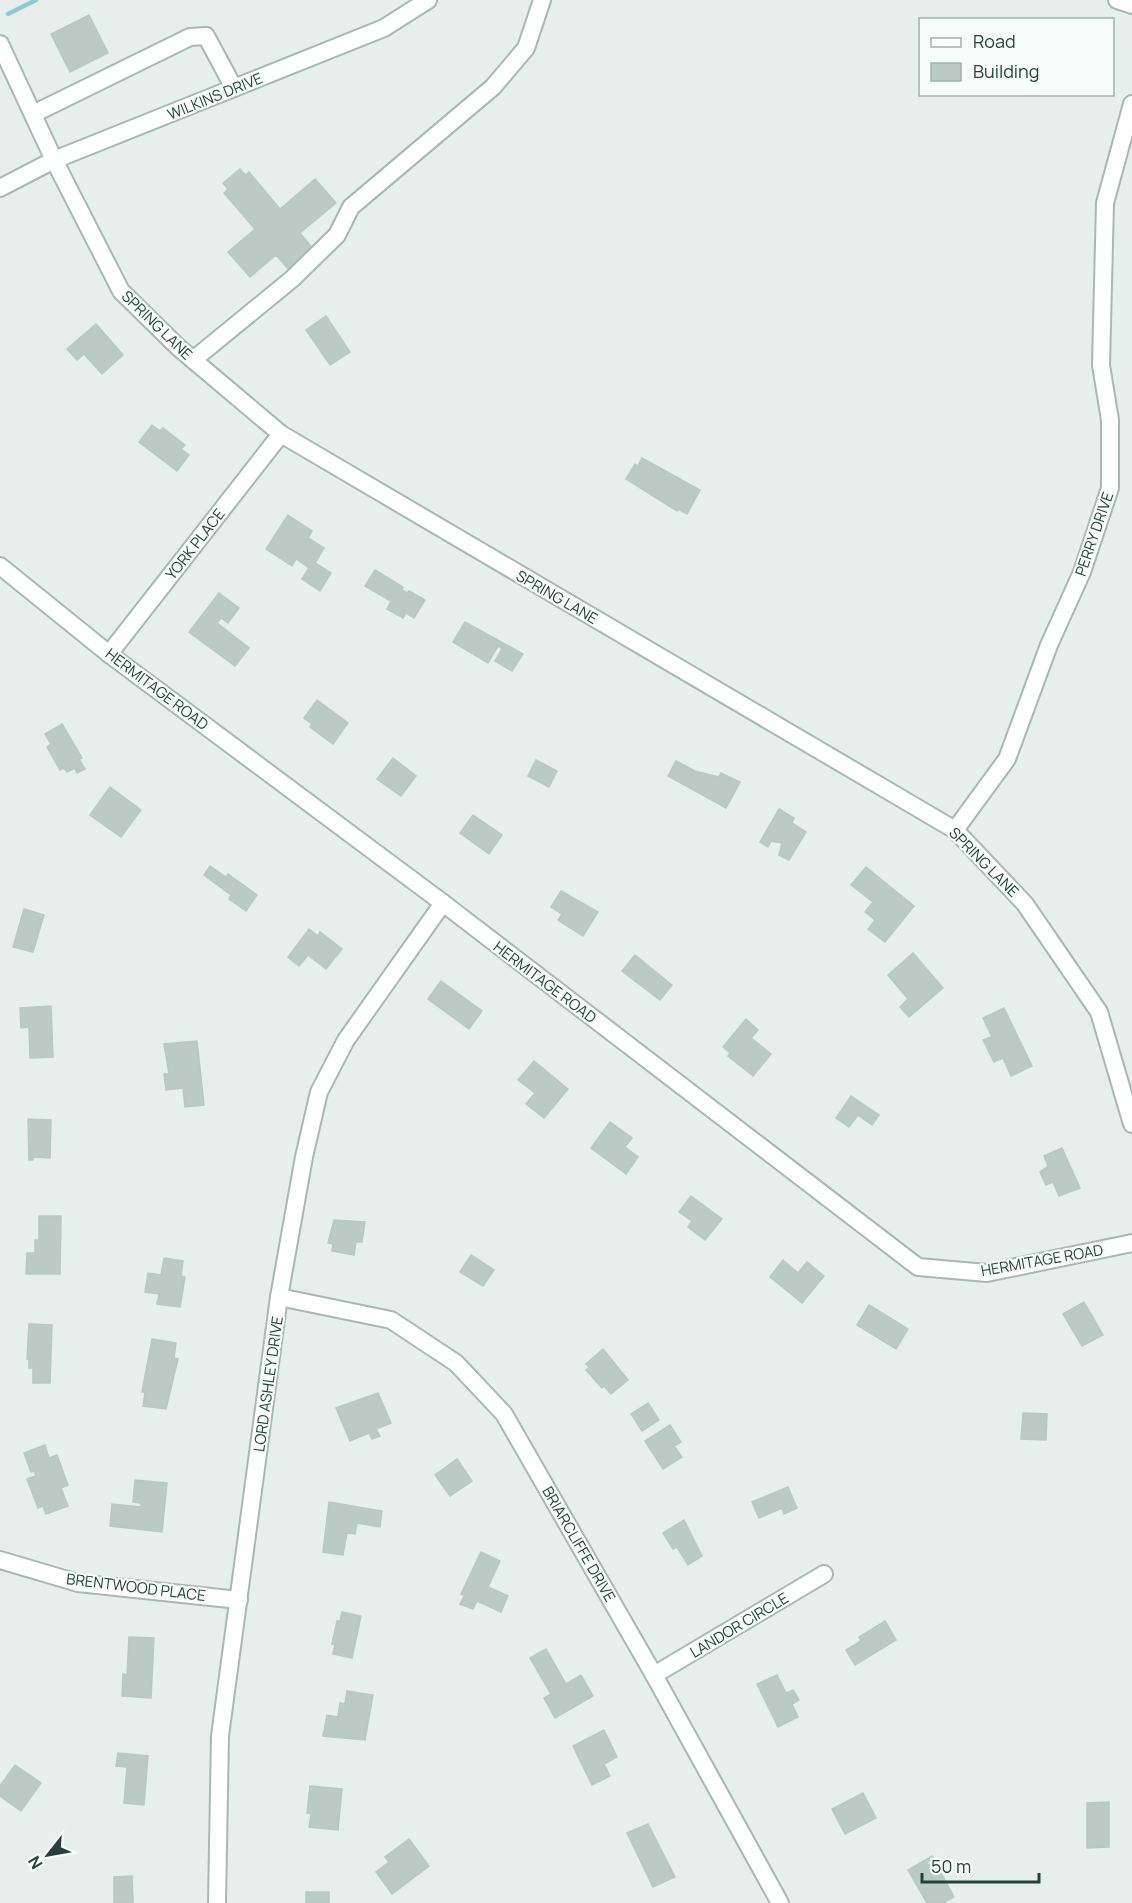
<svg xmlns="http://www.w3.org/2000/svg" width="1132" height="1903" viewBox="0 0 1132 1903" font-family="Manrope,sans-serif">
<style>
.lines{fill:none;stroke-linecap:round;stroke-linejoin:round}
.stream{stroke:#8ec9d4;stroke-width:4.5}
.building{fill:#bbcac4;stroke:#b8c9c2;stroke-width:1.5}
.minor-casing{stroke:#a8b8b2;stroke-width:20}
.minor{stroke:#fff;stroke-width:16}
.labels{text-anchor:middle;dominant-baseline:central;stroke-width:4.5;stroke-linejoin:round;paint-order:stroke}
.street-label{font-size:15px;fill:#24423a;stroke:#f7fbf9}
</style>
<rect width="100%" height="100%" fill="#e6efeb"/>
<g class="lines">
<path class="stream" d="M8,14l28,-14"/>
</g>
<g class="building">
<path d="M89,15l19,38 -38,19 -19,-38z"/>
<path d="M240,169l5,6 4,-3 31,37 35,-30 21,24 -36,30 14,17 -24,21 -14,-16 -26,22 -22,-25 27,-23 -31,-36 4,-4 -5,-6z"/>
<path d="M326,316l24,36 -20,13 -24,-35z"/>
<path d="M96,324l27,31 -21,19 -18,-20 -7,6 -10,-11z"/>
<path d="M152,425l8,6 3,-3 22,17 -4,4 8,6 -12,16 -38,-29z"/>
<path d="M642,458l58,32 -13,24 -9,-5 -1,2 -51,-32 9,-15 3,2z"/>
<path d="M288,515l24,16 -4,7 16,10 -9,15 16,10 -11,18 -18,-12 7,-11 -13,-9 -4,7 -26,-17z"/>
<path d="M375,570l28,17 -1,3 5,3 2,-2 16,9 -11,18 -8,-5 -3,5 -16,-9 4,-8 -26,-15z"/>
<path d="M219,593l20,15 -11,15 -7,-5 -4,5 32,25 -14,18 -46,-34z"/>
<path d="M465,622l58,32 -11,17 -17,-10 7,-12 -4,-3 -10,17 -35,-21z"/>
<path d="M317,700l31,23 -15,21 -23,-17 2,-3 -8,-6z"/>
<path d="M62,724l20,34 -3,1 6,10 -8,4 -2,-5 -8,4 -3,-4 -4,2 -13,-23 4,-3 -6,-10z"/>
<path d="M393,758l23,18 -15,20 -24,-17z"/>
<path d="M536,760l21,11 -8,16 -21,-11z"/>
<path d="M676,761l19,10 24,6 2,-4 19,9 -14,26 -58,-32z"/>
<path d="M110,787l31,23 -20,27 -31,-22z"/>
<path d="M779,809l15,9 -2,5 14,9 -17,28 -10,-5 3,-12 -11,-2 -3,6 -8,-5z"/>
<path d="M473,815l29,20 -13,19 -29,-21z"/>
<path d="M210,866l16,11 2,-3 29,21 -11,16 -17,-12 2,-4 -27,-20z"/>
<path d="M866,867l48,39 -29,36 -17,-13 7,-9 -10,-8 8,-10 -22,-17z"/>
<path d="M561,891l37,21 -15,24 -25,-16 4,-6 -11,-7z"/>
<path d="M24,909l20,6 -11,37 -20,-5z"/>
<path d="M309,929l9,7 2,-4 22,17 -16,20 -18,-14 -9,11 -11,-9z"/>
<path d="M913,953l30,35 -34,29 -9,-10 8,-8 -20,-24z"/>
<path d="M635,955l37,30 -12,15 -38,-29z"/>
<path d="M441,981l41,30 -13,18 -41,-30z"/>
<path d="M51,1006l2,51 -23,1 -1,-31 -8,1 -1,-20z"/>
<path d="M1004,1008l28,58 -21,10 -8,-18 -9,4 -11,-22 9,-3 -9,-19z"/>
<path d="M746,1019l12,11 -7,8 20,16 -18,22 -25,-20 2,-3 -7,-6z"/>
<path d="M197,1041l7,64 -19,2 -2,-19 -17,2 -2,-16h5l-5,-30z"/>
<path d="M534,1061l34,28 -24,29 -18,-14 9,-11 -17,-13z"/>
<path d="M851,1096l28,19 -7,10 -14,-10 -9,12 -13,-9z"/>
<path d="M28,1119l23,1 -1,38 -17,-1v3h-4z"/>
<path d="M610,1122l22,16 -7,9 13,10 -12,17 -35,-26z"/>
<path d="M1062,1148l18,40 -21,8 -6,-14 -7,3 -6,-13 8,-6 -4,-10z"/>
<path d="M691,1196l31,23 -17,21 -17,-13 4,-6 -13,-9z"/>
<path d="M39,1216h22l-1,58h-34l1,-21h8v-13h4z"/>
<path d="M334,1220l31,2 -3,20h-6l-2,13 -22,-4 1,-7 -5,-1z"/>
<path d="M471,1255l23,15 -11,16 -23,-14z"/>
<path d="M164,1258l19,3 -2,15 4,1 -5,30 -23,-3 2,-10 -14,-2 3,-19 13,2z"/>
<path d="M783,1260l15,13 9,-11 17,14 -22,27 -32,-26z"/>
<path d="M1084,1302l19,33 -21,11 -19,-32z"/>
<path d="M869,1305l39,24 -12,20 -39,-24z"/>
<path d="M29,1324l23,1 -2,58h-17v-15h-4v-9h-2z"/>
<path d="M152,1339l24,4 -2,15 4,1 -12,50 -23,-3 2,-14h-3z"/>
<path d="M603,1349l25,31 -17,14 -7,-8 -2,2 -16,-18 3,-3 -3,-3z"/>
<path d="M378,1393l13,30 -15,6 4,7 -8,3 -3,-6 -19,8 -14,-33z"/>
<path d="M648,1403l11,17 -17,11 -11,-17z"/>
<path d="M1023,1413l24,1 -1,26 -25,-1z"/>
<path d="M670,1425l11,17 -7,4 8,11 -19,12 -18,-28z"/>
<path d="M45,1445l4,13 8,-3 11,30 -7,3 7,18 -22,8 -3,-8 -5,2 -11,-29 9,-3 -2,-5 -3,1 -7,-19z"/>
<path d="M457,1459l15,22 -22,15 -15,-21z"/>
<path d="M135,1480l32,3 -5,49 -52,-6 2,-22 29,3v-4l-8,-1z"/>
<path d="M788,1487l9,21 -13,6 -2,-6 -23,10 -7,-16z"/>
<path d="M329,1502l53,9 -2,16 -23,-4 -2,11 -8,-1 -4,22 -20,-3z"/>
<path d="M684,1520l18,36 -14,9 -11,-18 -4,2 -10,-16z"/>
<path d="M481,1552l19,9 -12,26 20,9 -7,16 -24,-11 -4,8 -13,-5 4,-8 -3,-2z"/>
<path d="M342,1612l19,4 -9,42 -19,-4 2,-9 -3,-1 5,-23h3z"/>
<path d="M885,1621l11,19 -41,25 -9,-15 15,-9 -2,-4z"/>
<path d="M129,1637l25,1 -3,60 -29,-2 1,-22 4,1z"/>
<path d="M546,1649l20,35 15,-9 12,21 -38,22 -11,-20 7,-4 -21,-36z"/>
<path d="M777,1675l9,18 7,-3 6,10 -7,4 6,13 -20,10 -21,-43z"/>
<path d="M347,1691l26,4 -8,45 -42,-4 4,-21 11,2 2,-14 5,1z"/>
<path d="M604,1730l13,27 -13,7 6,12 -18,9 -19,-39z"/>
<path d="M118,1753l30,3 -4,49 -20,-2 3,-36 -11,-1z"/>
<path d="M15,1765l26,18 -20,28 -21,-15v-10z"/>
<path d="M310,1786l32,3 -4,41 -29,-3 2,-13 -4,-1z"/>
<path d="M863,1793l13,25 -31,16 -13,-25z"/>
<path d="M1109,1802v45l-22,1v-45z"/>
<path d="M648,1824l27,53 -22,10 -26,-54z"/>
<path d="M409,1839l20,27 -37,28 -16,-22 13,-10 -4,-5z"/>
<path d="M932,1856l22,41 -11,6h-16l-19,-33z"/>
<path d="M132,1876l1,27h-19v-26z"/>
<rect x="306" y="1892" width="23" height="11"/>
</g>
<g class="lines">
<g class="minor-casing">
<g id="minor">
<path d="M1117,0l15,5"/>
<path d="M0,44l54,116 67,131 58,57 102,86 674,396 70,74 74,108 33,112"/>
<path d="M33,114l157,-77 16,-1 28,52"/>
<path d="M0,188l54,-28 330,-132 44,-28"/>
<path d="M193,360l99,-81 45,-44 14,-28 142,-120 33,-39 16,-48"/>
<path d="M0,566l109,88 334,249 475,364 69,6 145,-30"/>
<path d="M109,654l172,-220"/>
<path d="M955,830l52,-71 42,-114 33,-73 28,-84v-68l-9,-55 4,-162 27,-99"/>
<path d="M279,1297l112,23 65,43 48,51 150,261 126,228"/>
<path d="M0,1560l78,23 161,17"/>
<path d="M654,1675l170,-101"/>
<path d="M217,1903l3,-167 59,-439 25,-140 15,-65 27,-52 97,-137"/>
</g>
</g>
<use href="#minor" class="minor"/>
</g>
<g class="labels">
<g class="street-label">
<text transform="translate(215 96) rotate(-22)">WILKINS DRIVE</text>
<text transform="translate(157 325) rotate(44)">SPRING LANE</text>
<text transform="translate(1094 534) rotate(-71)">PERRY DRIVE</text>
<text transform="translate(195 544) rotate(-52)">YORK PLACE</text>
<text transform="translate(557 597) rotate(30)">SPRING LANE</text>
<text transform="translate(157 689) rotate(37)">HERMITAGE ROAD</text>
<text transform="translate(984 862) rotate(45)">SPRING LANE</text>
<text transform="translate(545 982) rotate(37)">HERMITAGE ROAD</text>
<text transform="translate(1042 1260) rotate(-10)">HERMITAGE ROAD</text>
<text transform="translate(268 1384) rotate(-82)">LORD ASHLEY DRIVE</text>
<text transform="translate(579 1544) rotate(60)">BRIARCLIFFE DRIVE</text>
<text transform="translate(136 1587) rotate(7)">BRENTWOOD PLACE</text>
<text transform="translate(739 1625) rotate(-31)">LANDOR CIRCLE</text>
</g>
</g>
<rect x="919" y="18" width="195" height="78" fill="#f7fbf9" stroke="#a3b1ad" stroke-width="1.5"/>
<rect x="931" y="38" width="30" height="9" fill="#ffffff" stroke="#a3b1ad" stroke-width="1.5"/>
<text x="973" y="48" font-size="18" fill="#24423a">Road</text>
<rect x="931" y="63" width="30" height="18" fill="#bbcac4" stroke="#a3b1ad" stroke-width="1.5"/>
<text x="973" y="78" font-size="18" fill="#24423a">Building</text>
<g transform="translate(48 1855) rotate(239)" stroke="#f7fbf9" stroke-width="4.5" paint-order="stroke">
<path d="M0-4.5L10 22L0 15L-10 22Z" fill="#24423a"/>
<text y="-9" font-size="16" font-weight="bold" text-anchor="middle" fill="#24423a">N</text>
</g>
<path d="M922 1873v9h117v-9" fill="none" stroke="#24423a" stroke-width="3"/>
<text x="931" y="1873" font-size="18" fill="#24423a" stroke="#f7fbf9" stroke-width="4.5" paint-order="stroke">50 m</text>
</svg>
